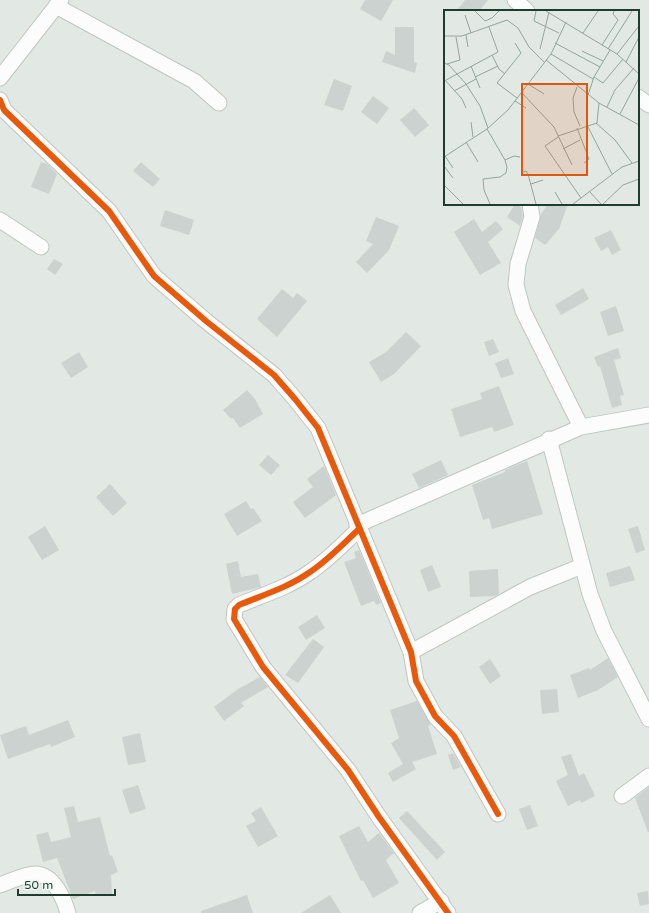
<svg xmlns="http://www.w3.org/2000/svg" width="649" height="913" viewBox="0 0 649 913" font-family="'Varela Round',sans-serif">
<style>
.building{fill:#ccd2cf}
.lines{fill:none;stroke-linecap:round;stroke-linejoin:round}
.street-casing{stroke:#bfc6c2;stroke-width:17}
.street{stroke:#fbfcfb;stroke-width:15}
.cycleway-casing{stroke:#eff8f3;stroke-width:8}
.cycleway{stroke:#e8590c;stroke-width:6}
.inset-road{fill:none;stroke:#94a49d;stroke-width:1}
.view{fill:#de580e;fill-opacity:0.15;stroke:#de580e;stroke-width:2}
.inset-edge{fill:none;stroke:#1e3d31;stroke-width:2}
</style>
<rect width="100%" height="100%" fill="#e2e9e5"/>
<g class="building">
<path d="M365,0h28l-12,21 -21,-12z"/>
<path d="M465,0h23l-9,11h-23z"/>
<path d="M395,27h19v35l3,1 -2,10 -33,-11 4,-11 9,4z"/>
<path d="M334,79l18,7 -9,25 -19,-6z"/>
<path d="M373,96l16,12 -12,16 -16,-12z"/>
<path d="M414,108l15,17 -14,12 -15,-17z"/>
<path d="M41,162l6,2 10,10 -8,20 -18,-7z"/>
<path d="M141,162l19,17 -7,8 -20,-16z"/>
<path d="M515,204l6,3 2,9 -3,10 -13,-9z"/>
<path d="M548,204h20l-9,25 -14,16 -10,-7 6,-24z"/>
<path d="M165,210l29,10 -5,15 -29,-9z"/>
<path d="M376,217l23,9 -10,24 -22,23 -11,-11 17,-18 -7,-3z"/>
<path d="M474,219l8,13 14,-11 7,8 -15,13 13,21 -21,12 -26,-43z"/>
<path d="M611,230l10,20 -9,5 -4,-8 -7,4 -7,-13z"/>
<path d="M54,259l9,5 -8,11 -8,-6z"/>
<path d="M583,288l6,11 -28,16 -6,-10z"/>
<path d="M282,289l11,9 4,-5 10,8 -30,36 -20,-18z"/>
<path d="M616,306l8,25 -16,5 -8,-24z"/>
<path d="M406,332l15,14 -27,28 -13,8 -12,-20 17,-10z"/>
<path d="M493,339l6,13 -10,4 -5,-14z"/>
<path d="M618,348l3,10 -7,2 10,35 -4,1 2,9 -10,3 -12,-42 -2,1 -4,-10z"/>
<path d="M79,352l9,15 -17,11 -10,-15z"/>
<path d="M508,358l6,16 -13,4 -6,-15z"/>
<path d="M499,386l15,39 -20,7 -2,-5 -32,10 -9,-28 31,-10 -2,-6z"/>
<path d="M247,390l8,9 8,15 -23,14 -7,-10 -2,1 -8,-9z"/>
<path d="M268,455l12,10 -9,10 -12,-10z"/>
<path d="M441,460l7,15 -29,13 -7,-14z"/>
<path d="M527,461l16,53 -51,15 -3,-11 -6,2 -11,-35 33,-13v-2z"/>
<path d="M324,466l12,29 -31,23 -12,-16 20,-15 -6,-8z"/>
<path d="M110,484l17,19 -14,13 -17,-19z"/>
<path d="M246,501l5,8 2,-1 9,13 -25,15 -13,-22z"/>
<path d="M45,526l14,24 -17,10 -14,-23z"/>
<path d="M638,526l7,24 -9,3 -8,-24z"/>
<path d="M359,550l22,53 -5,2 -2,-4 -13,5 -17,-44 12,-4 -2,-6z"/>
<path d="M238,561l3,16 17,-3 3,13 -29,7 -6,-30z"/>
<path d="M432,565l9,22 -13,5 -8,-22z"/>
<path d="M630,566l5,14 -25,7 -4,-14z"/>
<path d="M498,569l1,25 -4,2 -25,1 -1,-26z"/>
<path d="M317,615l8,13 -19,12 -8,-13z"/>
<path d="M313,639l11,8 -26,36 -13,-8z"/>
<path d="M608,658l10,19 -20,13 -20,8 -8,-23 19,-7 1,2z"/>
<path d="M490,659l11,17 -11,8 -11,-17z"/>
<path d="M260,677l8,10 -27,16 3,3 -20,15 -10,-14 24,-18z"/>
<path d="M557,689l2,23 -17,2 -2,-24z"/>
<path d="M417,701l14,24 -3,1 9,28 -25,8 4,7 -23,13 -5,-9 15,-9 -12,-21 8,-5 -9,-28z"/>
<path d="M68,720l7,17 -24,10 -1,-3 -42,15 -8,-24 26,-9 3,9z"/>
<path d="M140,733l6,29 -18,3 -6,-28z"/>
<path d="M453,753l8,14 -8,3 -5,-15z"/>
<path d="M571,754l8,22 5,-3 11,23 -14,7 -1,-3 -12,6 -12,-25 12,-6 -7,-18z"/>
<path d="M138,785l8,24 -16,5 -8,-24z"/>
<path d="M649,787v45h-1l-13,-34z"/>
<path d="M530,805l8,21 -11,4 -8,-21z"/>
<path d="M74,806l4,16 22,-5 10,39 2,-1 6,17 -7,3 1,20 -16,1 -1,-5 -22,8 -16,-41 -14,4 -7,-27 12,-3 3,10 20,-5 -7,-29z"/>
<path d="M261,807l17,29 -20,11 -12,-21 10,-5 -5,-8z"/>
<path d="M407,811l38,41 -8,8 -38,-42z"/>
<path d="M359,826l9,16 11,-9 15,20 -8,7 13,23 -26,15 -10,-18 -2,1 -22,-45z"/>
<path d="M648,891l1,13 -9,2 -3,-13z"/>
<path d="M247,895l6,18h-52v-2z"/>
<path d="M330,895l11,18h-40z"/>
</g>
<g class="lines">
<g class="street-casing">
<g id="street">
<path d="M515,0l12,11"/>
<path d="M56,6l138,75 25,22"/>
<path d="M0,78l61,-78"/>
<path d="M638,97l11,8"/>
<path d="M0,100l4,10 105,101 45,65 52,45 68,54 21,24 23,29 93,224 5,29 19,35 19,20 44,78"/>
<path d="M530,204l2,13 -14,47 -2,21 7,26 58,116"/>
<path d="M0,220l41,27"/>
<path d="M549,439l41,155 14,37 45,88"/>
<path d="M357,525l224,-98 68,-12"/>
<path d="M359,529c-16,15 -31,31 -49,43 -21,15 -47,23 -71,33l-4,4 -1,10 29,48 85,103 31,47 69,96"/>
<path d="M411,652l119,-65 52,-21"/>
<path d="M622,796l27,-20"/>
<path d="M0,885c11,-4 25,-11 36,-11 18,1 28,25 32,39"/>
<path d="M420,913l21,-12"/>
</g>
</g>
<use href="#street" class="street"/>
<g class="cycleway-casing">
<g id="cycleway">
<path d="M0,100l4,10 105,101 45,65 52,45 68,54 21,24 23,29 93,224 5,29 19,35 19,20 44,78"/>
<path d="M359,529c-16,15 -31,31 -49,43 -21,15 -47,23 -71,33l-4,4 -1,10 29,48 85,103 31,47 69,96"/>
</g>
</g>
<use href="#cycleway" class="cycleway"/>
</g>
<g transform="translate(444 10)">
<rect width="195" height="195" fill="#e2e9e5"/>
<path class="inset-road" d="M31,1l10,10 7,-3 7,-7M92,1l-2,10 25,12M102,1l71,43 22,20M21,5l6,18M139,23l15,-22M22,25l2,12M0,26h18l45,-16 11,8 11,19 15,15M71,33l6,10 -24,30 20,15M111,33l45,24M158,35l16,-25 -5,-6 1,-3M96,39l9,-37M164,39l24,-38M138,41l21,10M107,44l42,25M173,44l22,-28M48,45l7,14 6,5M102,50l53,43 40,22M182,52l13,-25M0,53l5,2 17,19 14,22 8,22M3,54l13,-4 -4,-23M27,56l9,22M31,67l23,-11M150,67l9,6 20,-24M0,69l18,20 4,9M2,70l52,-28 -9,-25M84,74l16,10M133,77l-4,11 1,14 6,14M10,81l22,-12M77,82l33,35 18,38M144,85l6,-18 16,-27M71,91l11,7M163,97l8,-17 19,-22M176,104l19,-36M27,112l2,15M152,113l19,17 17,23M143,115l25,49M133,118l12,31 -5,4M43,119l18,31 2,7 -1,6 -6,4 -17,2 1,11 6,14M114,126l39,-13 2,-20M114,127l-13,9 36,52M22,132l12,20M119,139l17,-9M1,146l8,12M0,147l43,-28 21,-19 43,-56 15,-32M61,150l9,-4 6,1M0,156l9,12M77,163l5,-2 2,3 8,30M87,174l12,-4M0,175l19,19M145,181l12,13M111,182l7,12M129,194l49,-37 17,-6M159,194l20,-19 16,-6"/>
<path class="view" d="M78,74h65v91h-65z"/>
<rect width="195" height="195" class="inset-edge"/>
</g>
<path d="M18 889v6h97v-6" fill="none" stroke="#1e3d31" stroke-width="2"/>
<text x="24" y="889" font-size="12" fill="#1e3d31" stroke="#eff8f3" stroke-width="3" paint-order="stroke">50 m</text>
</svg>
